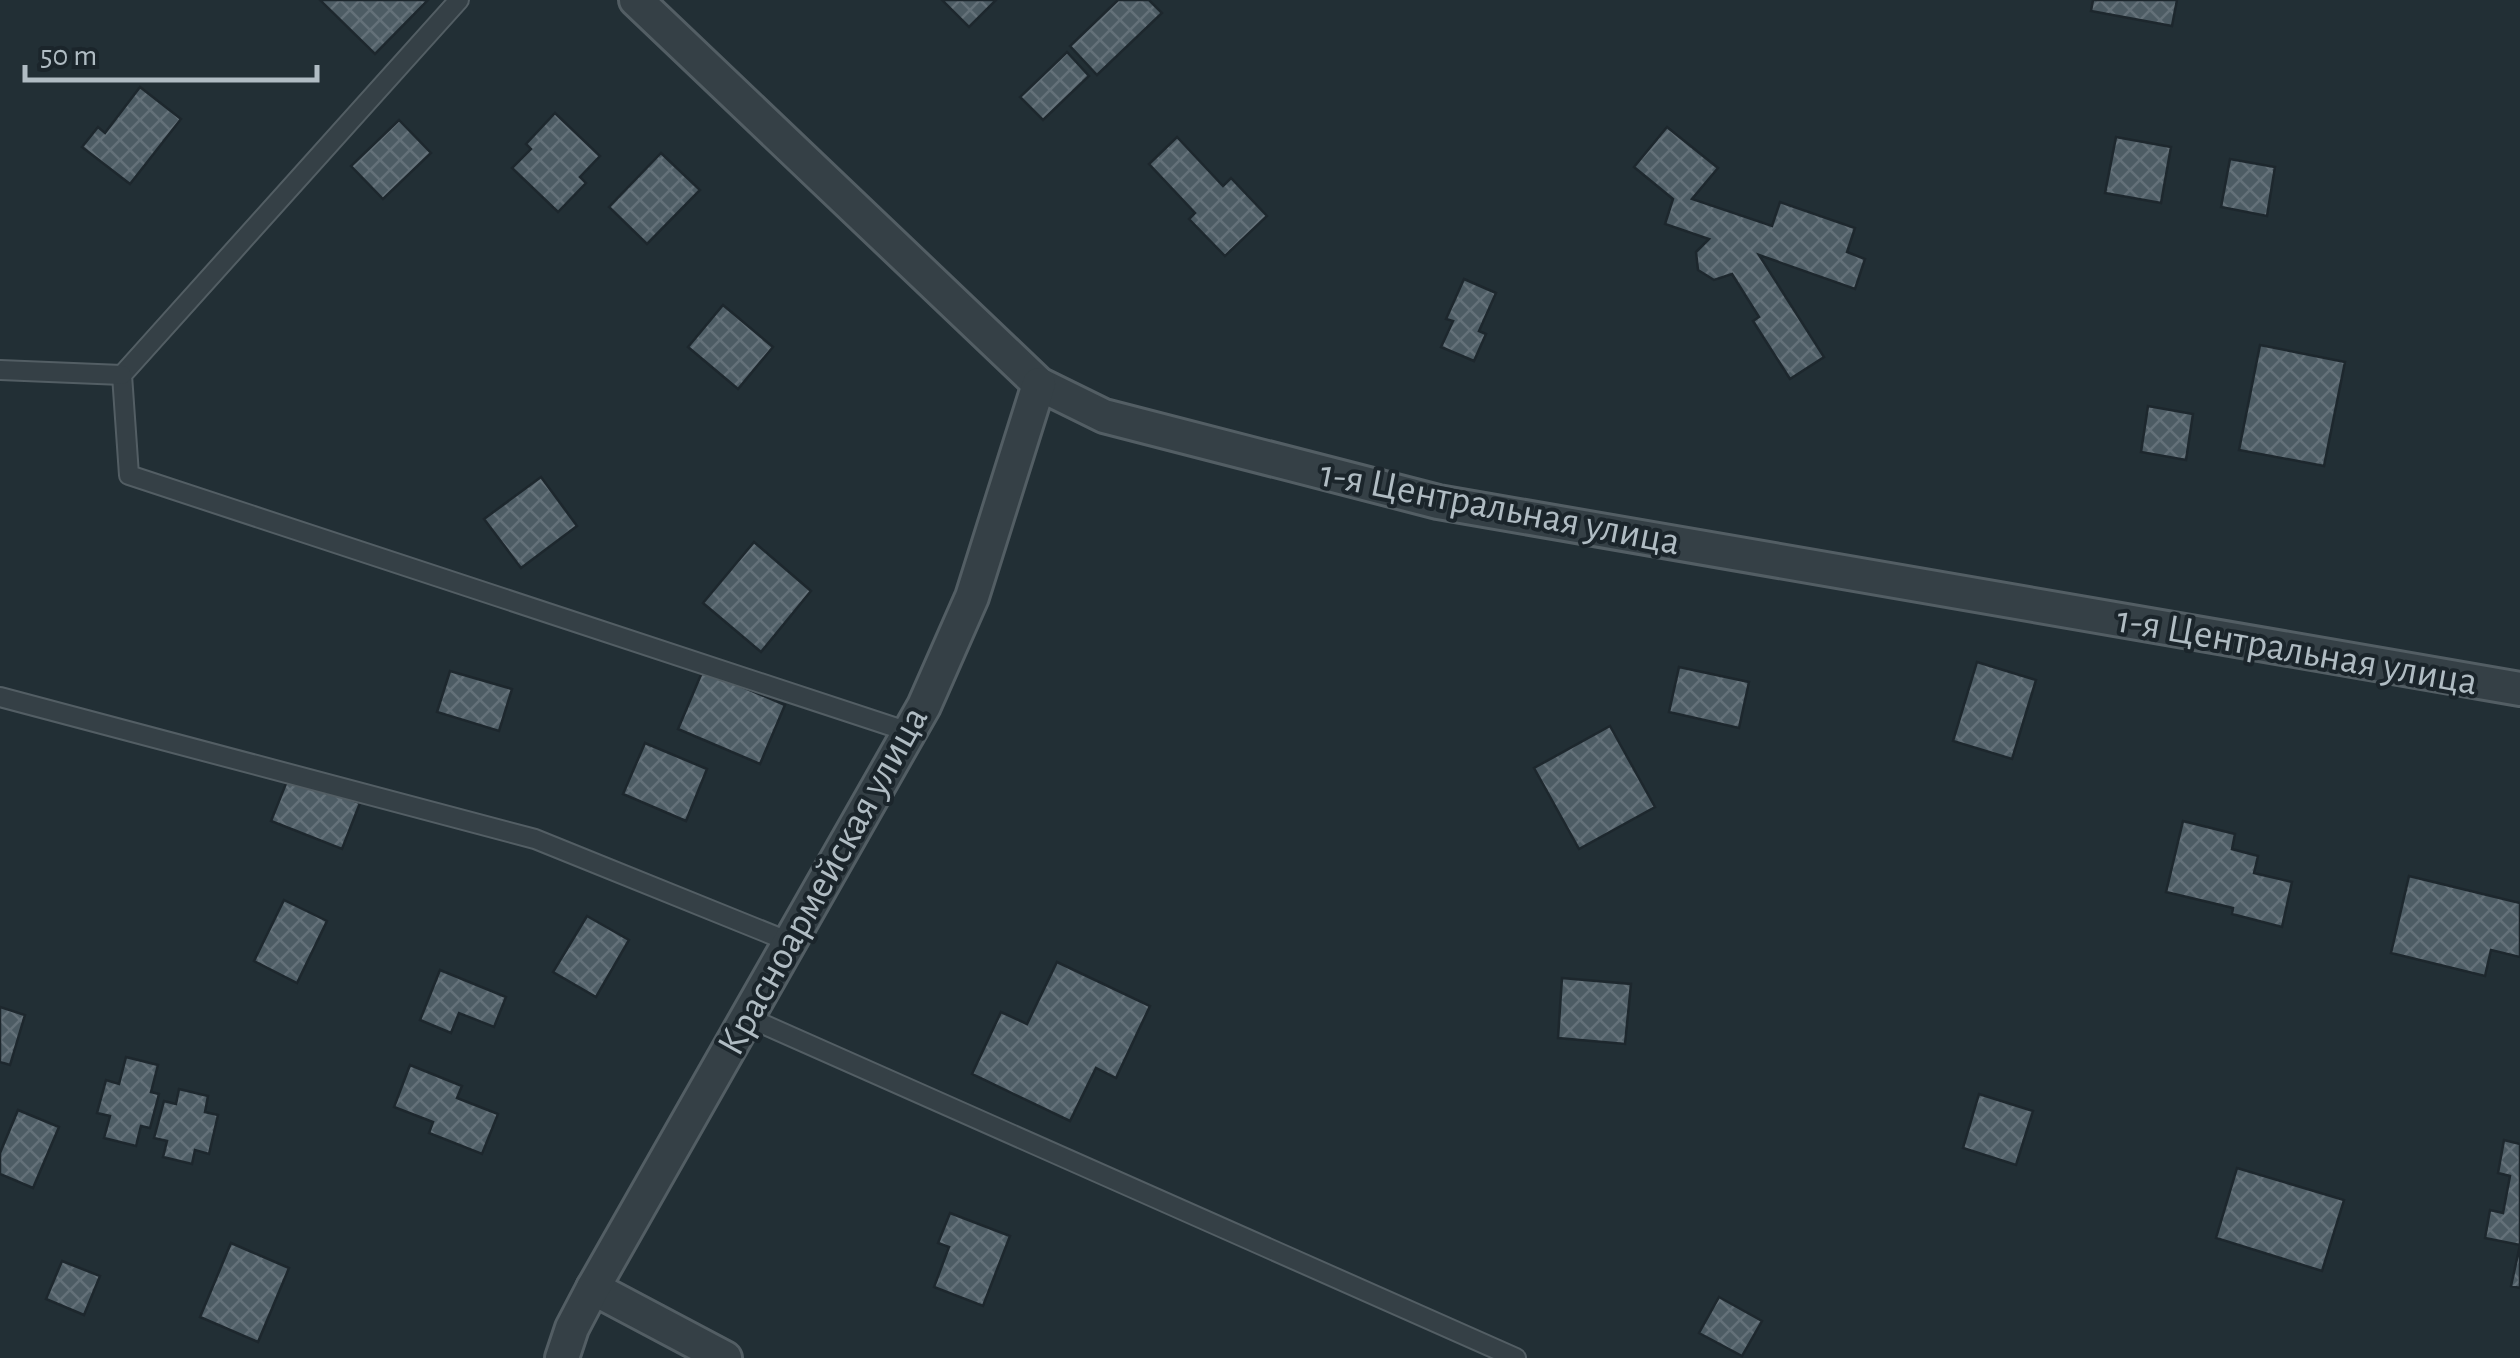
<svg xmlns="http://www.w3.org/2000/svg" width="2520" height="1358" viewBox="0 0 2520 1358" font-family="'Alegreya Sans',sans-serif">
<style>
.building{fill:url(#building-cross-hatch);stroke:#1d272d;stroke-width:2.5}
.lines{fill:none;stroke-linecap:round;stroke-linejoin:round}
.lane-casing{stroke:#535e64;stroke-width:22}
.street-casing{stroke:#535e64;stroke-width:38}
.lane{stroke:#354046;stroke-width:18}
.street{stroke:#354046;stroke-width:32}
.labels{text-anchor:middle;dominant-baseline:central;stroke-width:8;stroke-linejoin:round;paint-order:stroke}
.street-label{font-size:40px;fill:#b0bcc3;stroke:#1b252b}
</style>
<defs>
<pattern id="building-cross-hatch" width="8" height="8" patternUnits="userSpaceOnUse" patternTransform="scale(2.5)"><rect width="8" height="8" fill="#4d5c64"/><path d="M0 0l8 8M0 8l8-8" fill="none" stroke="#647179"/></pattern>
</defs>
<rect width="100%" height="100%" fill="#222f35"/>
<g class="building">
<path d="M320,0h108l-53,54z"/>
<path d="M942,0h54l-27,27z"/>
<path d="M1118,0h31l13,13 -65,62 -27,-29z"/>
<path d="M2093,0h84l-5,26 -81,-15z"/>
<path d="M1067,52l22,24 -46,44 -23,-23z"/>
<path d="M140,87l41,32 -51,65 -48,-37 16,-20 7,6z"/>
<path d="M555,113l45,43 -20,21 6,6 -28,29 -46,-44 19,-19 -5,-5z"/>
<path d="M399,120l32,33 -48,46 -32,-33z"/>
<path d="M1667,127l51,41 -26,31 80,27 8,-24 75,26 -8,24 18,7 -10,30 -96,-34 65,102 -34,22 -37,-58 6,-4 -27,-43 -18,6 -16,-10 -2,-18 13,-13 -44,-15 8,-25 -39,-32z"/>
<path d="M1177,137l46,49 8,-8 36,38 -42,40 -36,-37 6,-6 -46,-49z"/>
<path d="M2116,137l55,10 -10,56 -56,-10z"/>
<path d="M661,153l39,37 -53,54 -38,-37z"/>
<path d="M2230,159l45,8 -8,49 -46,-9z"/>
<path d="M1464,279l32,14 -17,38 7,3 -12,27 -33,-14 12,-26 -7,-2z"/>
<path d="M723,305l50,42 -35,42 -50,-42z"/>
<path d="M2260,345l85,17 -21,104 -85,-16z"/>
<path d="M2148,406l45,8 -7,46 -45,-8z"/>
<path d="M541,477l36,49 -56,42 -37,-49z"/>
<path d="M754,542l57,49 -50,61 -58,-49z"/>
<path d="M1977,662l59,18 -24,79 -59,-18z"/>
<path d="M1679,667l70,15 -10,46 -70,-16z"/>
<path d="M703,670l82,35 -25,59 -82,-35z"/>
<path d="M450,671l62,18 -13,42 -62,-19z"/>
<path d="M1610,726l45,81 -76,42 -45,-81z"/>
<path d="M645,743l62,26 -21,52 -63,-27z"/>
<path d="M289,776l71,27 -18,46 -71,-28z"/>
<path d="M2183,821l52,13 -3,15 26,7 -4,17 38,9 -10,45 -50,-13 1,-6 -67,-16z"/>
<path d="M2409,876l111,27v54l-29,-7 -6,26 -94,-23z"/>
<path d="M284,900l43,21 -30,62 -43,-22z"/>
<path d="M587,916l42,24 -33,57 -43,-25z"/>
<path d="M1057,962l93,44 -34,72 -20,-10 -26,53 -98,-47 29,-62 26,12z"/>
<path d="M440,970l66,27 -12,30 -35,-14 -8,20 -31,-13z"/>
<path d="M1562,978l69,6 -6,60 -67,-6z"/>
<path d="M0,1007l25,8 -15,50 -10,-3z"/>
<path d="M126,1057l32,8 -7,27 8,2 -9,34 -9,-2 -5,20 -32,-8 6,-22 -13,-3 9,-33 13,4z"/>
<path d="M410,1065l52,21 -5,12 41,16 -16,40 -53,-21 4,-11 -39,-15z"/>
<path d="M179,1089l29,7 -3,16 13,3 -9,39 -14,-4 -3,14 -29,-7 4,-16 -13,-3 10,-37 12,3z"/>
<path d="M1979,1094l54,17 -17,54 -53,-17z"/>
<path d="M18,1110l41,17 -26,61 -33,-14v-21z"/>
<path d="M2504,1140l16,4v144l-9,-2 9,-41 -35,-7 5,-28 13,3 7,-37 -12,-3z"/>
<path d="M2237,1168l107,32 -22,71 -106,-33z"/>
<path d="M950,1213l60,23 -27,70 -49,-19 15,-40 -11,-4z"/>
<path d="M231,1243l58,25 -31,74 -58,-25z"/>
<path d="M62,1261l38,15 -16,39 -38,-16z"/>
<path d="M1719,1297l43,24 -20,35 -43,-23z"/>
</g>
<g class="lines">
<g class="lane-casing">
<g id="lane">
<path d="M459,0l-337,375 7,100 780,257"/>
<path d="M0,370l122,5"/>
<path d="M0,697l535,142 255,103"/>
<path d="M747,1017l769,341"/>
</g>
</g>
<g class="street-casing">
<g id="street">
<path d="M636,0l403,384 65,32 334,86 1082,187"/>
<path d="M593,1288l132,70"/>
<path d="M562,1358l10,-30 21,-40 331,-582 48,-109 67,-213"/>
</g>
</g>
<use href="#lane" class="lane"/>
<use href="#street" class="street"/>
</g>
<g class="labels">
<g class="street-label">
<text transform="translate(1500 508) rotate(11)">1-я Центральная улица</text>
<text transform="translate(2297 651) rotate(10)">1-я Центральная улица</text>
<text transform="translate(823 881) rotate(-61)">Красноармейская улица</text>
</g>
</g>
<path d="M25 65v15h292v-15" fill="none" stroke="#b0bcc3" stroke-width="5"/>
<text x="40" y="65" font-size="30" fill="#b0bcc3" stroke="#1b252b" stroke-width="8" paint-order="stroke">50 m</text>
</svg>
